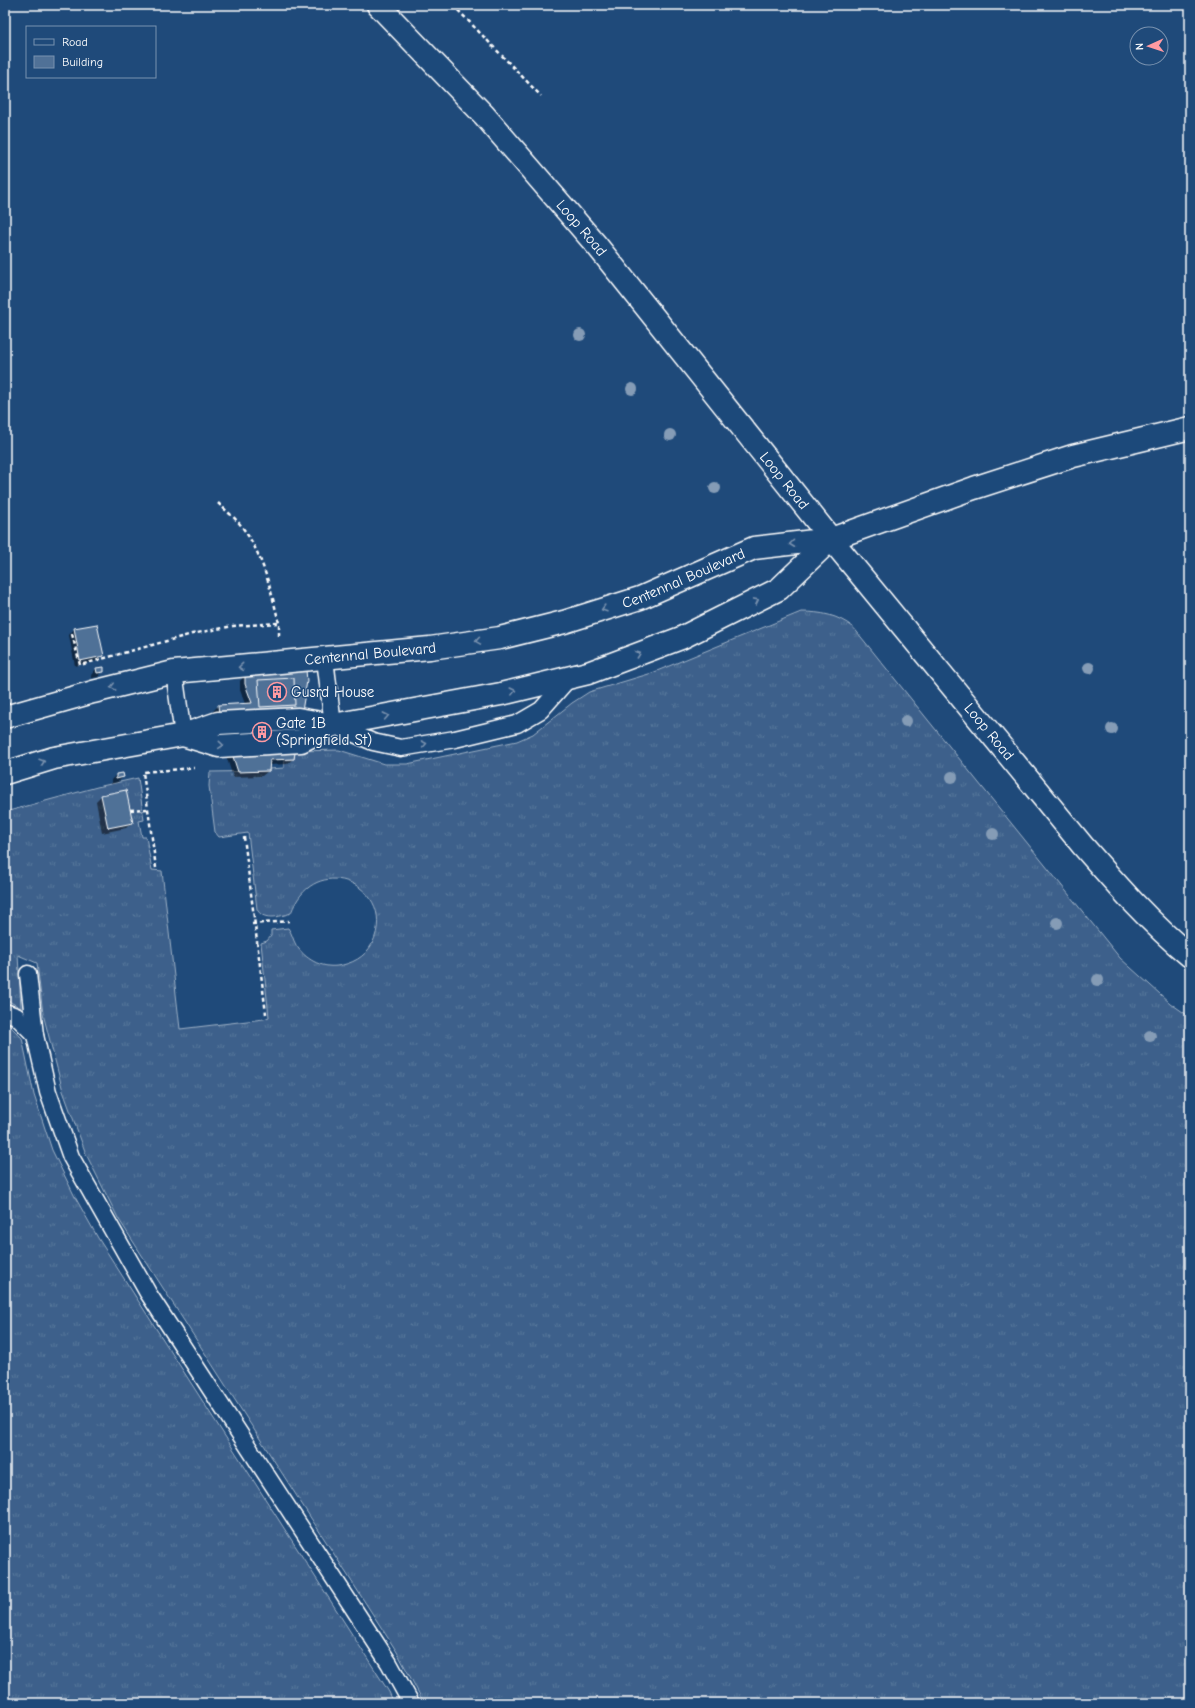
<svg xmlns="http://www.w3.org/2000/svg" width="1195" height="1708" viewBox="0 0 1195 1708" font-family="'Comic Neue',sans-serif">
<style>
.grass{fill:url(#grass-tufts);stroke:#9eb0c5}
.shadow{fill:#0007}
.building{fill:#507197;stroke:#fff}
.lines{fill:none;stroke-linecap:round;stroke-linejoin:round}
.service-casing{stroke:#fff;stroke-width:19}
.minor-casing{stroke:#fff;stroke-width:25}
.tertiary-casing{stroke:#fff;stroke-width:25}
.path{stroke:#fff;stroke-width:2.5;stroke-dasharray:4 3;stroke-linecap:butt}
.service{stroke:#1f4a7a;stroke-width:16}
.minor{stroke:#1f4a7a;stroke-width:22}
.tertiary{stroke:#1f4a7a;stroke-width:22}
.tree{fill:#859cb6}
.oneway{stroke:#7992af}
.labels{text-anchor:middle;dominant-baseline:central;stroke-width:3;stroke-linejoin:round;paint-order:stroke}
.street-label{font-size:15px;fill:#fff;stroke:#1f4a7a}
.poi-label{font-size:15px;fill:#fff;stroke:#1f4a7a;text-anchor:start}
</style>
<defs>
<pattern id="grass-tufts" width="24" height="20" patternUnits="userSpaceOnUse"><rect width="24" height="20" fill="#3c618b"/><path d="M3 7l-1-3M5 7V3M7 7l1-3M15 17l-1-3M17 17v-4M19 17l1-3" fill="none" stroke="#59799c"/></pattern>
</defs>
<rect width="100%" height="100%" fill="#1f4a7a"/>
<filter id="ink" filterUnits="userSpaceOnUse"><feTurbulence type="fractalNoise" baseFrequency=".025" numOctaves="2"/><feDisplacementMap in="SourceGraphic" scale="8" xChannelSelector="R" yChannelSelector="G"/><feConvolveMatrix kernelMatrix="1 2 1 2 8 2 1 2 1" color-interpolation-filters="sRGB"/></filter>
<g filter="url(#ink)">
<g class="grass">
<path d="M801,612c21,0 36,3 52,15l267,331 50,45 20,14v686h-766l-27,-51 -279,-434 -32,-64 -23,-63 -20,-77 -6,-51 -19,-8 3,53 -16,-9v-187l92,-25 41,-9 6,42 -5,1 3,16h4l6,33 10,1 18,158 84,-10 5,-2 -8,-74 6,-2 4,-5v-6l17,-2c4,5 5,12 8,17 9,14 25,23 41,21 15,-2 28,-9 35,-22 28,-56 -57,-97 -81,-31 -11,4 -29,8 -34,-4l-9,-76 -29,4 -4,-5 -6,-46 1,-14 59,-1v-2l15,-1v-8l10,-1 1,-8 44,-1 45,14h23l110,-23 16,-7 39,-31 17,-11 63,-19z"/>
<path d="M5,1021l17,17 12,57 18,55 23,47 23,41 291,454 5,11h-389z"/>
</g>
<g class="shadow">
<path d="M96,625l6,31 -5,5 -22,5 -6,-31 5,-6z"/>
<path d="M96,669l7,2 -5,6 -6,1 -1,-3z"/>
<path d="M245,675l48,84 -6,5 -18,1 -1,6 -6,5 -29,1 -19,-58 -1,-8 5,-5 27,-2 -5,-14v-9z"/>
<path d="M116,775l7,2 -5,5 -7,2v-4z"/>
<path d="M101,796l31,27 -6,5 -24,5 -6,-32z"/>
</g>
<g class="building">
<path d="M97,624l7,32 -24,5 -6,-33z"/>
<path d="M104,667v5l-7,1 -1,-5z"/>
<path d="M306,670l1,11 -13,78 -24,1 -1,11 -31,1 -19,-59 -1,-8 34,-2 -7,-19v-10z"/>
<path d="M294,678l1,27 -35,2 -2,-27z"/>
<path d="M123,773l1,4 -8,2v-5z"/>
<path d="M126,790l7,33 -25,5 -7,-33z"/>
</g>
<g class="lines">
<g class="service-casing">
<g id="service">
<path d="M325,659l8,66 40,17 28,6 54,-9 62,-15 24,-14 29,-33"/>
<path d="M174,672l9,63"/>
<path d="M28,974l7,61 13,57 23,65 77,136 241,370 22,40"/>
<path d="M5,1012l11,4 19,19"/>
</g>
</g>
<g class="minor-casing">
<path id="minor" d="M831,539l143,-51 99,-32 117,-28"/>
</g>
<g class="tertiary-casing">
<g id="tertiary">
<path id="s1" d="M378,5l106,110 114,132 233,292 252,307c34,39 67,77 107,110"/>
<path id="s2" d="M5,717l88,-25 81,-20 256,-24 70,-10 64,-16 76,-24 114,-50 77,-9"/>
<path d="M183,735l36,11 82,-5 32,-16 168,-31 87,-21 93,-35 98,-49 52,-50"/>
<path d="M5,773l49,-15 129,-23 35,-12 80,-4 35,6"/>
</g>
</g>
<g class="path">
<path d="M453,5l88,91"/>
<path d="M218,503c8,8 18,15 24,24 21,27 29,64 37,96"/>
<path d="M72,634l8,31 112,-31 41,-8 46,-3v14"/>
<path d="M130,810l17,-1"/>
<path d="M244,837l22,177"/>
<path d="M156,868l-13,-96 51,-4"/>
<path d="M252,924l37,-3"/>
</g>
<use href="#service" class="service"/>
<use href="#minor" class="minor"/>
<use href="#tertiary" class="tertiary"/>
</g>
<g class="tree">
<circle cx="580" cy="335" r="6"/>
<circle cx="632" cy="389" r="6"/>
<circle cx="670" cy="435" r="6"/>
<circle cx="715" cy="488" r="6"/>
<circle cx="1089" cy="668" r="6"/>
<circle cx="906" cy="721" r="6"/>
<circle cx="1112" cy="729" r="6"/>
<circle cx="952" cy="777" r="6"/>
<circle cx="993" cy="834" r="6"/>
<circle cx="1057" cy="923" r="6"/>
<circle cx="1098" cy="980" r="6"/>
<circle cx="1150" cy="1036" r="6"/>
</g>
<defs><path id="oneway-chevron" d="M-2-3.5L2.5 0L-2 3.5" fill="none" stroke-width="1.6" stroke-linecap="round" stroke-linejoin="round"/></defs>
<g class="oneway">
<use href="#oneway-chevron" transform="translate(792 544) rotate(173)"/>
<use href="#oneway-chevron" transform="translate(756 601) rotate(-26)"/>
<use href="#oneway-chevron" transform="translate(604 609) rotate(162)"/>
<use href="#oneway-chevron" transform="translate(478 641) rotate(171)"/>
<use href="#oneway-chevron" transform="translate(638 654) rotate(-20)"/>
<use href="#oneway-chevron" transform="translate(241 667) rotate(175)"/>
<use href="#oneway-chevron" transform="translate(113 687) rotate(167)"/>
<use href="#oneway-chevron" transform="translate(513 691) rotate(-14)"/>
<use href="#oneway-chevron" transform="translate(386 716) rotate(-11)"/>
<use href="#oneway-chevron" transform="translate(424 744) rotate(-10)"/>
<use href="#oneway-chevron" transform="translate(221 745) rotate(5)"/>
<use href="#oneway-chevron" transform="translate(42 762) rotate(-17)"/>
</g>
</g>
<defs>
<g id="building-ring" transform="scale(1)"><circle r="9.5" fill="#1f4a7a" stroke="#ff9aa2" stroke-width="1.5"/><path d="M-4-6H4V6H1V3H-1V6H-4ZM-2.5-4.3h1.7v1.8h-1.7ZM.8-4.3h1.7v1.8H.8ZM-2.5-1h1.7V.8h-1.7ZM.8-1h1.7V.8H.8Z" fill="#ff9aa2"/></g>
</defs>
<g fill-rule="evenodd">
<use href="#building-ring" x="277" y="692"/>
<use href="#building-ring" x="262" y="732"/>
</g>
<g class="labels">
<g class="street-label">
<text stroke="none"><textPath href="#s1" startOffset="302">Loop Road</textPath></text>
<text stroke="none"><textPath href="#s1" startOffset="626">Loop Road</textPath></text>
<text stroke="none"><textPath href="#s2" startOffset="696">Centennal Boulevard</textPath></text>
<text stroke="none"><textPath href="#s2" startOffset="372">Centennal Boulevard</textPath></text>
<text stroke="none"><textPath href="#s1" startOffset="950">Loop Road</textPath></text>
</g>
<g class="poi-label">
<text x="291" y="692">Gusrd House</text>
<text x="276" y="723">Gate 1B<tspan x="276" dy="17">(Springfield St)</tspan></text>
</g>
</g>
<rect width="1195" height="1708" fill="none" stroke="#1f4a7a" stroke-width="20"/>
<rect x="10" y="10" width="1175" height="1688" fill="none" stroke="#fff" stroke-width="1.5" filter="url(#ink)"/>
<rect x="26" y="26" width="130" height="52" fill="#1f4a7a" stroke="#7992af"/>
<rect x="34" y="39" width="20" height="6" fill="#1f4a7a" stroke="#7992af"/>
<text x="62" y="46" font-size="12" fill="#ffffff">Road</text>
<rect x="34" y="56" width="20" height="12" fill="#507197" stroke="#7992af"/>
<text x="62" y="66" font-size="12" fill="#ffffff">Building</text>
<g transform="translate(1149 46) rotate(267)"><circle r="19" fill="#1f4a7a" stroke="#7992af"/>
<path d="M0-3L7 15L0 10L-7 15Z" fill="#ff9aa2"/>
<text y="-6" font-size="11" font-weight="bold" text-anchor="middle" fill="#ffffff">N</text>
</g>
</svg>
